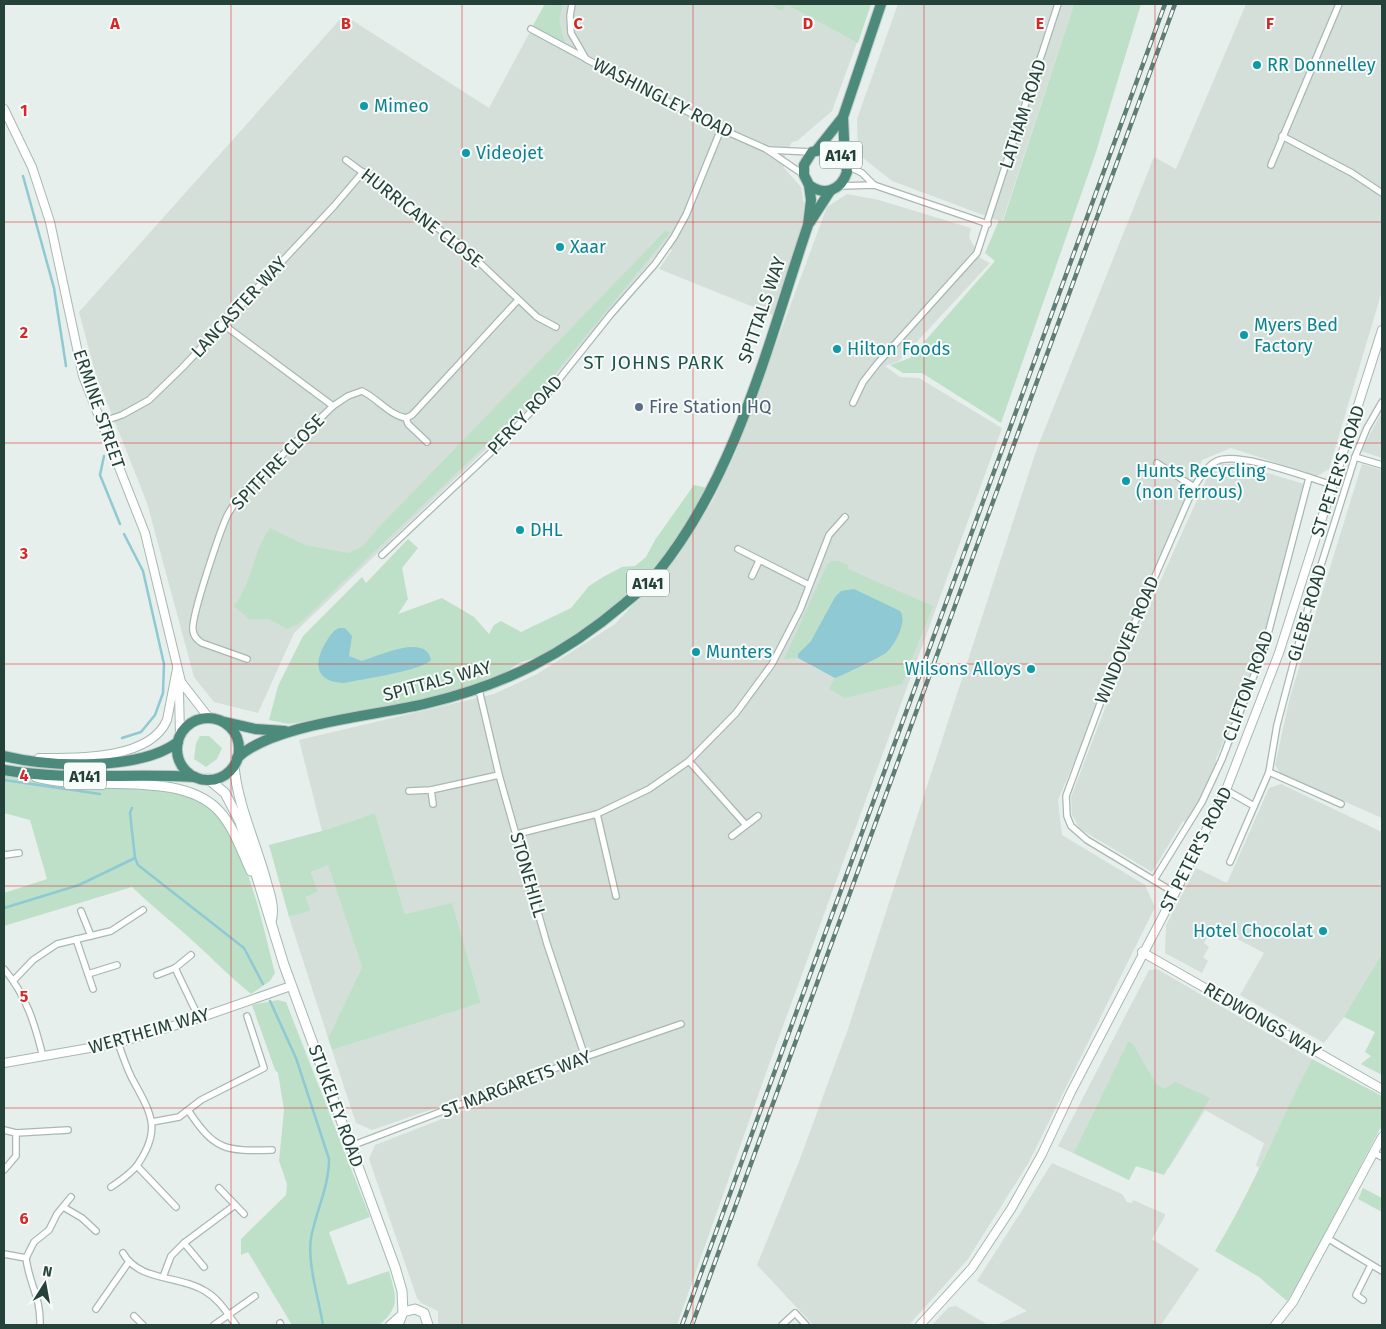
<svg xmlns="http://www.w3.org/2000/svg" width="1386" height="1329" viewBox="0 0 1386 1329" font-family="'Fira Sans',sans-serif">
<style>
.built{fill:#d4dfda}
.green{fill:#bfe0c8}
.water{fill:#8ec9d4}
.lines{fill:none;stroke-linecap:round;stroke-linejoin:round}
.stream{stroke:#8ec9d4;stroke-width:2.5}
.minor-casing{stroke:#a8b8b2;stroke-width:8}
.tertiary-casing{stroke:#a8b8b2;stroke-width:10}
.secondary-casing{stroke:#a4bbb3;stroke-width:11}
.trunk-casing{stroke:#c2cac8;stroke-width:12}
.minor{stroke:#fff;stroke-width:5.5}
.tertiary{stroke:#fff;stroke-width:8}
.secondary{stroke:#fff;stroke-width:9}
.trunk{stroke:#4c8a7c;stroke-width:10}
.rail-casing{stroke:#5f7d75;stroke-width:4.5}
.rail{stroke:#f7fbf9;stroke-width:2.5;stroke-dasharray:8;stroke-linecap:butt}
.grid{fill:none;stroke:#d62828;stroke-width:1;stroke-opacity:0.55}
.culture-dot{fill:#0f9aa8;stroke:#f7fbf9;stroke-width:2}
.service-dot{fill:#5c6f8a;stroke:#f7fbf9;stroke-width:2}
.labels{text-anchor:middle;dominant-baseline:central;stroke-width:4;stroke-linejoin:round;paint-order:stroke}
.shield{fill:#f7fbf9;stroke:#637a73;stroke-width:1}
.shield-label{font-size:16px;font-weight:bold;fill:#24423a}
.culture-label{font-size:18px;fill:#0d838f;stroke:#f7fbf9;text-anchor:start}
.street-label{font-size:18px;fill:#24423a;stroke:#f7fbf9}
.service-label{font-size:18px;fill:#4e5e75;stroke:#f7fbf9;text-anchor:start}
.neighbourhood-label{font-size:19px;letter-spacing:1px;fill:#1f5548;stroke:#f7fbf9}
.grid-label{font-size:16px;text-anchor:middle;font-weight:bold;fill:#d62828;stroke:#f7fbf9;stroke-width:4;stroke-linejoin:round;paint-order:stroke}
</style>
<rect width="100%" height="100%" fill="#e6efeb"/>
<g class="built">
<path d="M545,4h326l-39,107 -35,30 -5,1 -7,13 -1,13 17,19 3,17 3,2 -2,19 -32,90 -114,-46 13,-19 -10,-2 -134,161 -234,224 -36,80 -44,-11 -20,-25 -47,-174 -52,-131 -16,-60 265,-297 145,93z"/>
<path d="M898,4h176l-72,218 -110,-41 -34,-27 -1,-35z"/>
<path d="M1246,4h136v287l-53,178 -12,7 -86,-28 -29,12 -144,340 4,35 83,50 10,22 -126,255 -61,97 -59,66h-96l-56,-60 41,-101 50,-135 188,-578 118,-294 22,12z"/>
<path d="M847,194l32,6 92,28 -2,9 11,21 10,5 -91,98 -14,5 15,11 19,1 83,50 -231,631 -94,266h-239v-14l-17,-8 -4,-5 -48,-139 6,-14 90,-35 -3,-11 -90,31 -16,-7 -24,-73 149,-47 -29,-99 -47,10 -30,-101 -53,18 -23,-91 195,-46 43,-20 78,-50 63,-68 35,-56 22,-46 92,-247z"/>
<path d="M1382,412v46l-21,-7z"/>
<path d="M1220,464h17l67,20 -44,166 -16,42 6,4 -18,49 -8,-5 -8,19 1,21 -27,45 -7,-4 -31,51 -72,-43 -8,-14 -1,-18 48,-125 88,-194z"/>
<path d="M1362,464l20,6v348l-102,-45 -5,-8 15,-68z"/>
<path d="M1281,784l101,48v136l-58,75 -84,-48 24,-42 -51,-27 -9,17 5,4 -6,10 5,4 -6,12 -37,-20 1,-28 30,-57 31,15 42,-95z"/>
<path d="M328,864l34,103 -34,71 -39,-121 20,-6 -3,-14 12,-5 -7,-20z"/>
<path d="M1157,969l155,90 -53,109 -3,-3 8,-22 -59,-33 -36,58 -28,-13 -12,25 -71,-34 91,-176z"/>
<path d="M1052,1163l70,31 5,8 5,1 1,-3 32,14v2l-13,23 47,30 -38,56h-165l31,-14 -50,-30z"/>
<path d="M956,1306l32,19h-56l17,-18z"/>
</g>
<g class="green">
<path d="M545,4h18l-4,17 6,23 -33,-17z"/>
<path d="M770,4h101l-13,39 -72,-39 -4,7z"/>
<path d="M1074,4h67l-45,148 -95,271 -79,-50h-19l-13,-8 20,-7 85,-97 -10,-8 14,-33 4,1z"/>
<path d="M665,231l6,1 -135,165 -237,227 -12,5 -18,-10h-20l-15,-13c18,-23 19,-55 36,-78l35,17 43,8 15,-7 18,-21z"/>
<path d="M694,485l17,4 -54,81 -33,29 -74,54 -31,10 -17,12 -77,27 -136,22 -20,-4 9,-34 25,-50 59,-59 4,6 42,-44 10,9 -16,20 6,31 -10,15 44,-16 32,19 15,17 5,-9 7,-4 20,11 50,-24 18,-22 14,-9 19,-10 13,-1 11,-9 9,-17z"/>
<path d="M831,561h7l10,4v4l85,37 -31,78 -57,14 -16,-9 6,-11 25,-13 -25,-68 -24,44 -12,13 -1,4 -14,1 43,-94z"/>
<path d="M200,736h9l13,12 -5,11 -11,8 -12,-8 2,-16z"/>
<path d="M4,774c18,4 37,10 56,11 39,4 127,-2 154,26 33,35 49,116 61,162l-5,8 -19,13c-20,-16 -38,-35 -57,-52 -21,-19 -42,-36 -62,-55l-128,39v-33l43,-14 -17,-59 -26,-7z"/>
<path d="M375,813l30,101 47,-11 29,100 -149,47 -4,-12 34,-71 -34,-102 -17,7 7,20 -12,5 4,14 -21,6 -20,-72 53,-14z"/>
<path d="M1382,954v121l-21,-11 10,-8 -6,-4 10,-20 -31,-15z"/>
<path d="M278,1000l8,2 84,215 -41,15 19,53 41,-14c7,25 12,36 -10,54h-87l-44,-73 -7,3v-16l45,-44 1,-11 -8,-23 5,-51 -6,-37 -3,-3 -23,-65z"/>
<path d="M1128,1042l5,2 23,40 8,5 11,-7 35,16 -46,77 -28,-9 -7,14 -55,-27z"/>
<path d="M1312,1059l70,37v29l-84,160 -11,16 -28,-24 -44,-26c37,-61 64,-128 97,-192z"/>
<path d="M1363,1188l19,10v14l-24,-13z"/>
</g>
<g class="water">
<path d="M854,589l46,22c8,10 -5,34 -14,42 -4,3 -45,23 -51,25l-37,-20v-4l13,-13 24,-44 6,-6z"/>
<path d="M339,628h6l7,8 -3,20 13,5c17,-5 64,-28 69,-1 -7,10 -72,20 -87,23 -29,-1 -31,-20 -18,-41 4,-6 6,-11 13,-14z"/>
</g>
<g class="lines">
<g class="stream">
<path d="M23,176l31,112 12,78"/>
<path d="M104,456l-4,19 20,49"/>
<path d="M122,738l19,-6 14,-17 8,-22 1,-29 -21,-93 -19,-37"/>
<path d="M4,780l96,14"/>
<path d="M132,808l-2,5 5,45"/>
<path d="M4,908l75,-23 56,-27 3,7 106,83 19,36"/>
<path d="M270,1001l26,57 33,101c0,28 -13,52 -18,79 -4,25 8,62 12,87"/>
</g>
<g class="minor-casing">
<g id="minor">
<path d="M572,4l-2,12 1,17 15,26 135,70 45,20 38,26"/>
<path d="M531,29l54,29"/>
<path d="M1282,136l70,37 30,20"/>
<path d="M768,150l44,2"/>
<path d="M346,160l117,87 74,70 19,10"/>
<path d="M846,165l16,8 12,12"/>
<path d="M1271,165l68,-161"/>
<path d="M840,186l34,-1 114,39"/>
<path d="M224,325l109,81 15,-10 14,-5c15,7 27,24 44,27l2,6 19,18"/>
<path d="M853,403l10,-21 14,-18 100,-111 81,-249"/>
<path d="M406,418l6,-3 106,-115"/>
<path d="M101,422l21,-7 27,-15 33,-32 152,-162 29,-34"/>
<path d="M1355,457l27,8"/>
<path d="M1157,463l37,24"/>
<path d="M738,549l71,36"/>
<path d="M382,555l123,-116 39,-41 67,-84 44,-50 19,-27 12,-22 35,-86"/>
<path d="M752,576l7,-15"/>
<path d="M247,659l-45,-16c-5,-3 -8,-6 -9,-12 -3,-12 28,-103 35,-117 5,-9 11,-16 18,-24l87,-84"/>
<path d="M479,690l20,85 48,169 38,113"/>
<path d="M689,761l57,64"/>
<path d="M1269,772l72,32"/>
<path d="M431,790l2,14"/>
<path d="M1226,790l28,16"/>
<path d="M409,791l22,-1 68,-15"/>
<path d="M597,814l19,82"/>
<path d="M517,834l80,-20 52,-25 40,-28 47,-48 36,-49 28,-54 29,-75 16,-18"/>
<path d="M732,836l26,-20"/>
<path d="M4,855l15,-2"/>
<path d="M1230,862l39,-90 8,-47 34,-128 44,-140 12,-29 15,-26"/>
<path d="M1154,880l48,-78 20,-43 42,-110 45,-171"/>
<path d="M1175,893l-88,-53 -16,-14 -4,-10 -1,-20 38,-103 90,-206c6,-10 13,-21 23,-26 21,-10 92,17 116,24"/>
<path d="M81,911l10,25"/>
<path d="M76,939l17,50"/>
<path d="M191,955l-16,13 24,50"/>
<path d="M4,969c22,26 31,55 39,88"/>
<path d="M88,974l29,-9"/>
<path d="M157,975l18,-7"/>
<path d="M14,980l19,-20 24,-16 54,-13 32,-21"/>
<path d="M188,1110c27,41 37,41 84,40"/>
<path d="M152,1122l27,-5 22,-17 63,-32 -17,-52"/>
<path d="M4,1130l12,3 52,-3"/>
<path d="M351,1146l234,-89 96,-33"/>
<path d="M1374,1153l8,4"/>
<path d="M137,1166l39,41"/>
<path d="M4,1170l12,-14v-23"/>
<path d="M111,1187c9,-6 21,-14 27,-23 23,-34 14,-49 -4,-82 -7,-12 -11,-26 -16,-39"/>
<path d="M219,1188l25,26"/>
<path d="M65,1208l17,10 14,13"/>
<path d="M1327,1238l55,33"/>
<path d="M184,1243l20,24"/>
<path d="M123,1253c16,29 57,22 82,38 14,8 22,22 31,34"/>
<path d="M4,1254l22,4c3,26 15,39 14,67"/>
<path d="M26,1258l8,-16 15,-12 8,-16 14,-17"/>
<path d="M163,1277l8,-21 13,-13 51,-38"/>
<path d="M1363,1300l-7,-5 15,-30"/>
<path d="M96,1309l32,-46"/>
<path d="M134,1316l9,9"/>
<path d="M280,1323l1,2"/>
<path d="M214,1325l41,-29"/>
<path d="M782,1325l13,-12 11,12"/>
</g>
</g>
<g class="tertiary-casing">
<g id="tertiary">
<path d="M4,109l28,58 18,55 33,154 62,157 36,149 -2,10 1,43"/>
<path d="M181,682l28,36"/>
<path d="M39,758c38,0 111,2 128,-38l10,-51"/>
<path d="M1142,952l240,137"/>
<path d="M4,1063l114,-20 81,-25 92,-32"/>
<path d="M390,1325l9,-8"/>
<path d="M920,1325l52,-57 39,-59 31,-55 29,-62 104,-199 51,-103 53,-137 103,-323"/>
<path d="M1275,1325l18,-23 89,-165"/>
</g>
</g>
<g class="secondary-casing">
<g id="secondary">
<path d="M234,765c3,39 22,78 32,116 4,14 9,27 5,41"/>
<path d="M36,777c52,15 145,-8 183,34 15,16 23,41 32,60"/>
<path d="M208,779l17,14 15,29 44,143 111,302 7,24 1,21"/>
<path d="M398,1325l5,-13 12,-3 9,4 4,12"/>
</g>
</g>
<g class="trunk-casing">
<g id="trunk">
<path d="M816,151l27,-34"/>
<path d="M845,161l-2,-44 38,-113"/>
<path d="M810,222l20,-31"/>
<circle cx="208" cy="749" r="31"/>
<path d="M225,722l30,7 30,2"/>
<path d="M4,756c45,11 136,15 174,-14"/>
<path d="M237,758c37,-35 140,-42 191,-55 76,-18 136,-48 196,-99 12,-10 25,-20 34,-32 79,-98 110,-229 150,-347l3,-25 -2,-15 -5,-10v-10l8,-13c18,-6 34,0 35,20 -6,18 -22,25 -38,13"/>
<path d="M4,770c63,11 127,3 191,7"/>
</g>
</g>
<use href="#minor" class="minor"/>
<use href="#tertiary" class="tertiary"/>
<use href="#secondary" class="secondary"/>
<use href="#trunk" class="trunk"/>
<g class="rail-casing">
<g id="rail">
<path d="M682,1325l483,-1321"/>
<path d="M692,1325l483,-1321"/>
</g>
</g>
<use href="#rail" class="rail"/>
</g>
<path class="grid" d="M231,4v1321M462,4v1321M693,4v1321M924,4v1321M1155,4v1321M4,222h1378M4,443h1378M4,664h1378M4,886h1378M4,1108h1378"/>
<g class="culture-dot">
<circle cx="1257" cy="65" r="5"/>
<circle cx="364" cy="106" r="5"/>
<circle cx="466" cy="153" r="5"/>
<circle cx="560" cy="247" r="5"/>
<circle cx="1244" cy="335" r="5"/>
<circle cx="837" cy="349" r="5"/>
<circle cx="1126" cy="481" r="5"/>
<circle cx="520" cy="530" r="5"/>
<circle cx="696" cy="652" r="5"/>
<circle cx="1031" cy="669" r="5"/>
<circle cx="1323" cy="931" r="5"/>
</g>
<circle class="service-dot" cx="639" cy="407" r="5"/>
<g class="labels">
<g class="shield">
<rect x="820" y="141.5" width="42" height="27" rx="4"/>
<rect x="627" y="569.5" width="42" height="27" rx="4"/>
<rect x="64" y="762.5" width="42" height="27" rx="4"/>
</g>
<g class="shield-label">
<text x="841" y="155">A141</text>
<text x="648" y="583">A141</text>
<text x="85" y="776">A141</text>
</g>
<g class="culture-label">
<text x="1267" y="65">RR Donnelley</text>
<text x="374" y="106">Mimeo</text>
<text x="476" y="153">Videojet</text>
<text x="570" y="247">Xaar</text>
<text x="1254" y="325">Myers Bed<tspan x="1254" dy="21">Factory</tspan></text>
<text x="847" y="349">Hilton Foods</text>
<text x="1136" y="471">Hunts Recycling<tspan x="1136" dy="21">(non ferrous)</tspan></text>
<text x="530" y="530">DHL</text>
<text x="706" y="652">Munters</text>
<text x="1021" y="669" text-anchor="end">Wilsons Alloys</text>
<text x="1313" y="931" text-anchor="end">Hotel Chocolat</text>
</g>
<g class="street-label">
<text transform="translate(663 98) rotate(27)">WASHINGLEY ROAD</text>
<text transform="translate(1023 114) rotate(-72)">LATHAM ROAD</text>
<text transform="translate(422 218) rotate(38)">HURRICANE CLOSE</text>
<text transform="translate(239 307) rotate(-47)">LANCASTER WAY</text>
<text transform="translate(762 310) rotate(-71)">SPITTALS WAY</text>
<text transform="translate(99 409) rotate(71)">ERMINE STREET</text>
<text transform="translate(525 415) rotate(-47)">PERCY ROAD</text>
<text transform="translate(278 462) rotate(-46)">SPITFIRE CLOSE</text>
<text transform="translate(1338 471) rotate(-72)">ST PETER'S ROAD</text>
<text transform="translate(1307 613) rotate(-74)">GLEBE ROAD</text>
<text transform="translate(1127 640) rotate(-67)">WINDOVER ROAD</text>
<text transform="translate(437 681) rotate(-15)">SPITTALS WAY</text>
<text transform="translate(1248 686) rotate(-70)">CLIFTON ROAD</text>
<text transform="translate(1196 849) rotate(-63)">ST PETER'S ROAD</text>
<text transform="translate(528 875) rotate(74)">STONEHILL</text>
<text transform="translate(1262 1020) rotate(30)">REDWONGS WAY</text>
<text transform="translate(149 1031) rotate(-16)">WERTHEIM WAY</text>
<text transform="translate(516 1084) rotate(-21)">ST MARGARETS WAY</text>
<text transform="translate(336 1106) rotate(70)">STUKELEY ROAD</text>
</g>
<g class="service-label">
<text x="649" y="407">Fire Station HQ</text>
</g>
<g class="neighbourhood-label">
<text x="654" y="362">ST JOHNS PARK</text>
</g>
</g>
<g class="grid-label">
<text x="115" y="29">A</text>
<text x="346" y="29">B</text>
<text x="578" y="29">C</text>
<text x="808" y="29">D</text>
<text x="1040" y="29">E</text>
<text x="1270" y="29">F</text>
<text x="24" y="116">1</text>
<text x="24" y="338">2</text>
<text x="24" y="559">3</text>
<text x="24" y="781">4</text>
<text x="24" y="1002">5</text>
<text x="24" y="1224">6</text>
</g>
<rect width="1386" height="1329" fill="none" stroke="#24423a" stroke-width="10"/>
<g transform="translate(45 1284) rotate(11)" stroke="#f7fbf9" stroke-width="4" paint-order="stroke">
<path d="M0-4L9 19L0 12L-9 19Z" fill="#24423a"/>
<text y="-8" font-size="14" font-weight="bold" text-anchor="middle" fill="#24423a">N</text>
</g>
</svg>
